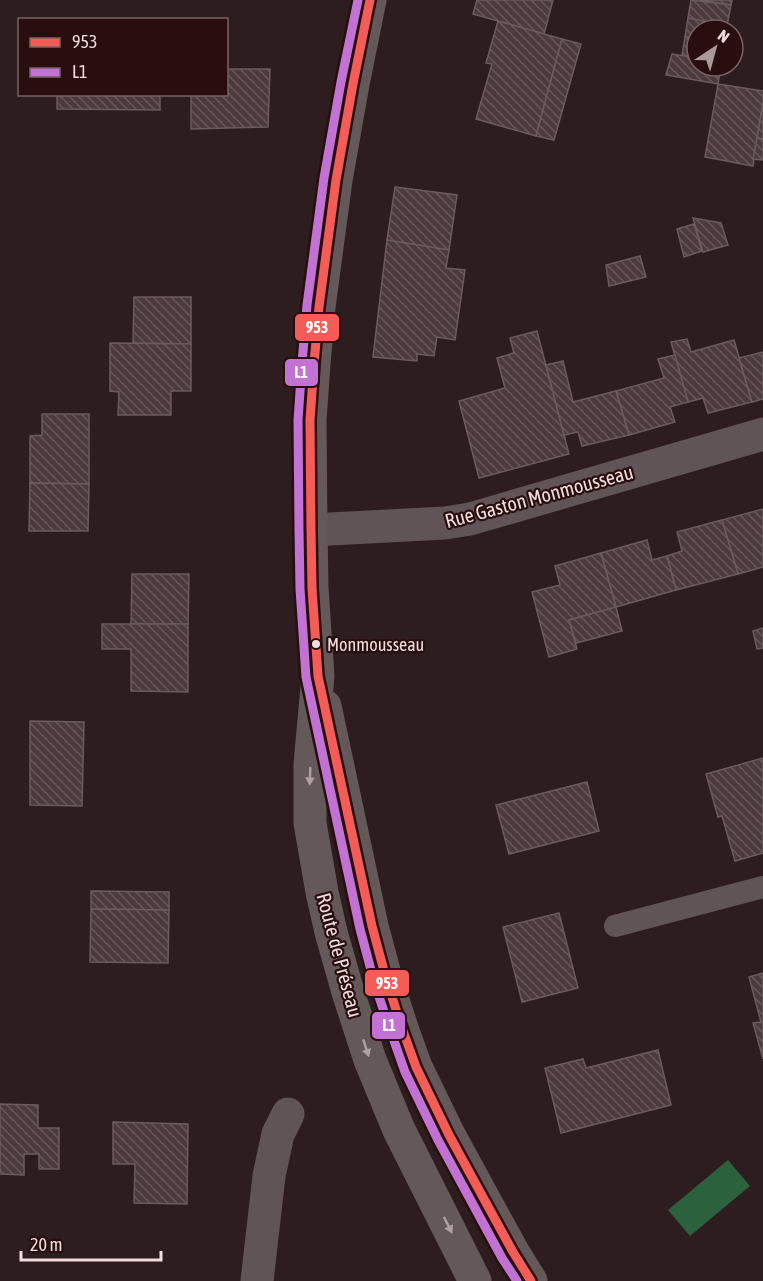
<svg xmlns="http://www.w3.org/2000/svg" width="763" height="1281" viewBox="0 0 763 1281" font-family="'Asap Condensed',sans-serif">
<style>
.water{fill:#2c613e}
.building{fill:url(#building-back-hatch);stroke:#6a5b5d;stroke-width:1.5}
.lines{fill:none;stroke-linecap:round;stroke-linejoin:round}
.service{stroke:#615456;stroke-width:22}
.minor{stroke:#615456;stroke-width:33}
.secondary{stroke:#655859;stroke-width:33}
.bus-1-casing{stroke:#290e10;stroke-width:14}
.bus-2-casing{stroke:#290e10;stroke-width:14}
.bus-1{stroke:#f45d57;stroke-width:9}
.bus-2{stroke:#c172d2;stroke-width:9}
.oneway{fill:#b2a1a2}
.bus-dot{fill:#f1dddd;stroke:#290e10;stroke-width:2}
.labels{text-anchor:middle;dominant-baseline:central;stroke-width:4.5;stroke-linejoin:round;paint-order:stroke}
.bus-label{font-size:18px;fill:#f1dddd;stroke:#290e10;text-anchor:start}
.street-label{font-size:20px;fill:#f1dddd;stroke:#290e10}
.line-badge{stroke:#290e10;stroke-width:2}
.badge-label{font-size:16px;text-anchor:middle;font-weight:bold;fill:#fff}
</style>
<defs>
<pattern id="building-back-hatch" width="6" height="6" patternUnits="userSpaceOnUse" patternTransform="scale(1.5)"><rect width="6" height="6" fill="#4d3a3c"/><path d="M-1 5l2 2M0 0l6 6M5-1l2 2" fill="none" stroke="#675658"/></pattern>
</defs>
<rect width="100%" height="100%" fill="#2d1d1f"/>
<path class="water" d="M728,1160l22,26 -60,50 -22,-26z"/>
<g class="building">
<path d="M477,0h76l-9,34 -71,-20z"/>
<path d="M691,0l40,5 -4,21 -39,-8z"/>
<path d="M699,0h33l-1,5z"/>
<path d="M688,18l39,8v4h-30v9l-12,-2z"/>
<path d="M498,21l64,18 -26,97 -60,-17 16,-55 -6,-1z"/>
<path d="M685,37l12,2v19l-15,-3z"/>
<path d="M562,39l19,5 -27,96 -18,-4z"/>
<path d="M672,54l25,4v8h24l-3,18 -52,-9z"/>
<path d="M226,69h44l-2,58 -77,2v-35h35z"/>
<path d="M718,84l45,7v11l-10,64 -48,-9z"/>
<path d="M57,94h103v16l-103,-1z"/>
<path d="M763,102v37l-6,-1z"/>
<path d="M757,138l6,1v21l-10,-1z"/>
<path d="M395,187l62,8 -8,55 -62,-10z"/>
<path d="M693,218l28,5 7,22 -25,7z"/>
<path d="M694,224l8,27 -18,6 -7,-28z"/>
<path d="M387,240l62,10 -3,18 19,2 -10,70 -18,-3 -3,19 -17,-2v7l-44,-4z"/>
<path d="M640,256l6,21 -37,9 -3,-21z"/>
<path d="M134,297h57v47l-58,-1z"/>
<path d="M537,331l32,123 -90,24 -20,-77 46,-13 -8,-30 17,-5 -4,-15z"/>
<path d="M687,339l4,13 43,-12 18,62 -44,11 -5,-15 -15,4 -17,-60z"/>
<path d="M110,343l81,1v47h-20v24h-53l1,-23 -9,-1z"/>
<path d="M763,352v47l-11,3 -13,-44z"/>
<path d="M675,355l13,47 -18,5 5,15 -46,13 -13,-44 48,-13 -6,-19z"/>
<path d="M563,361l10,41 43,-11 13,44 -47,11 -4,-14 -14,3 -18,-70z"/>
<path d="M42,414h47v70l-59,-1v-47l12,-1z"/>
<path d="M30,483l59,1 -1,47h-59z"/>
<path d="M763,509v58l-25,7 -16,-54z"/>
<path d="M722,520l16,54 -62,16 -9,-34 15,-5 -5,-19z"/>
<path d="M647,540l5,20 15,-4 9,34 -60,17 -15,-54z"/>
<path d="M601,553l15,54 -47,13 8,29 -28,8 -17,-65 28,-7 -5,-19z"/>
<path d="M132,574h57l-1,50h-57z"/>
<path d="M616,607l6,24 -46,12 -7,-23z"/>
<path d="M102,624h86v68l-57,-1v-42h-29z"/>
<path d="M763,628v20l-6,1 -4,-18z"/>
<path d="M30,721l54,1 -2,84 -52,-1z"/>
<path d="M763,758v95l-28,8 -13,-45 -4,1 -12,-43z"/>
<path d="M587,782l12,49 -90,23 -13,-49z"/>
<path d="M91,891l78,1v18l-78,-1z"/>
<path d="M91,909l78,1 -1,53 -78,-1z"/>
<path d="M559,913l19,75 -56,14 -19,-75z"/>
<path d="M763,973v86l-10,-36 8,-1 -12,-45z"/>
<path d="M658,1050l13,55 -110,28 -16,-65 38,-9 3,9z"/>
<path d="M0,1104l38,1v23h21v41h-20v-15h-15v21l-24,-1z"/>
<path d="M113,1122l75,2 -1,80 -53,-1 1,-39h-22z"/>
</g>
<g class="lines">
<path class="service" d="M615,926l148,-39"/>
<g class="minor">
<path d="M311,530l134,-7 25,-4 293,-85"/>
<path d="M257,1281l12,-105 9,-42 10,-20"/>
</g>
<g class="secondary">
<path d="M370,0l-17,84 -17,96 -17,127 -5,57 -4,56 1,110 1,58 6,88 -8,88v59l12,69 9,40 17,60 22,68 29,70 76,151"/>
<path d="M325,706l47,220 15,56 16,49 13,36 33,68 64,117 18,29"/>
</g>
<g class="bus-1-casing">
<path id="bus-1" d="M370,0l-17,84 -17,96 -17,127 -5,57 -4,56 1,110 1,58 6,88 54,250 15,56 16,49 13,36 33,68 64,117 18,29"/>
</g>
<g class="bus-2-casing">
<path id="bus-2" d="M358,0l-17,82 -17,96 -17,127 -5,58 -4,57 1,110 1,59 6,88 54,252 15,56 17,50 13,37 33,68 64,118 15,23"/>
</g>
<use href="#bus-1" class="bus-1"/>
<use href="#bus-2" class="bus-2"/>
</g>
<defs><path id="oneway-solid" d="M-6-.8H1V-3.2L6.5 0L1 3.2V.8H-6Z" transform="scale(1.5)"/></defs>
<g class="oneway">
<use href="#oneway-solid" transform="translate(310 776) rotate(92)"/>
<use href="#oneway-solid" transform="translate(366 1048) rotate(72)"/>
<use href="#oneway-solid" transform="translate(448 1225) rotate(63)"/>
</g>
<circle class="bus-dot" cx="316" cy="644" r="5"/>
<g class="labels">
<g class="bus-label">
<text x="327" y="644">Monmousseau</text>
</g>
<g class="street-label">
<text transform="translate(539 496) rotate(-15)">Rue Gaston Monmousseau</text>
<text transform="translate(340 955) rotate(75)">Route de Préseau</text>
</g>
</g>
<g class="line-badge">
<rect x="294" y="313" width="46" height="29" rx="6" fill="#f45d57"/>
<rect x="284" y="358" width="35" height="29" rx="6" fill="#c172d2"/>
<rect x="364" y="969" width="46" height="28" rx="6" fill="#f45d57"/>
<rect x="371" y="1011" width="35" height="29" rx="6" fill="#c172d2"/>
</g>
<g class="badge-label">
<text x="317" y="333">953</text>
<text x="301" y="378">L1</text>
<text x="387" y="989">953</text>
<text x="389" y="1031">L1</text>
</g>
<rect x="18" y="18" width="210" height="78" fill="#290e10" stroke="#796162" stroke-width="1.5"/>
<rect x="30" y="38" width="30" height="9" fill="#f45d57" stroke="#796162" stroke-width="1.5"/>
<text x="72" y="48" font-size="18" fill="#f1dddd">953</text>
<rect x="30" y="68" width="30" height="9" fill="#c172d2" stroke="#796162" stroke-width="1.5"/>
<text x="72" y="78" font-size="18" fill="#f1dddd">L1</text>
<g transform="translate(715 48) rotate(36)"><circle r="28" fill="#290e10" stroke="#796162" stroke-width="1.5"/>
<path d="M0-4.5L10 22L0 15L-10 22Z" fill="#ac9a9a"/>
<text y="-9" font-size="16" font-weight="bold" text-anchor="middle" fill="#f1dddd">N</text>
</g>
<path d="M21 1251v9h140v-9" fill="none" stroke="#f1dddd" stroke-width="3"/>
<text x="30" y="1251" font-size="18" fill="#f1dddd" stroke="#290e10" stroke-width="4.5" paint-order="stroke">20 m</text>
</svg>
